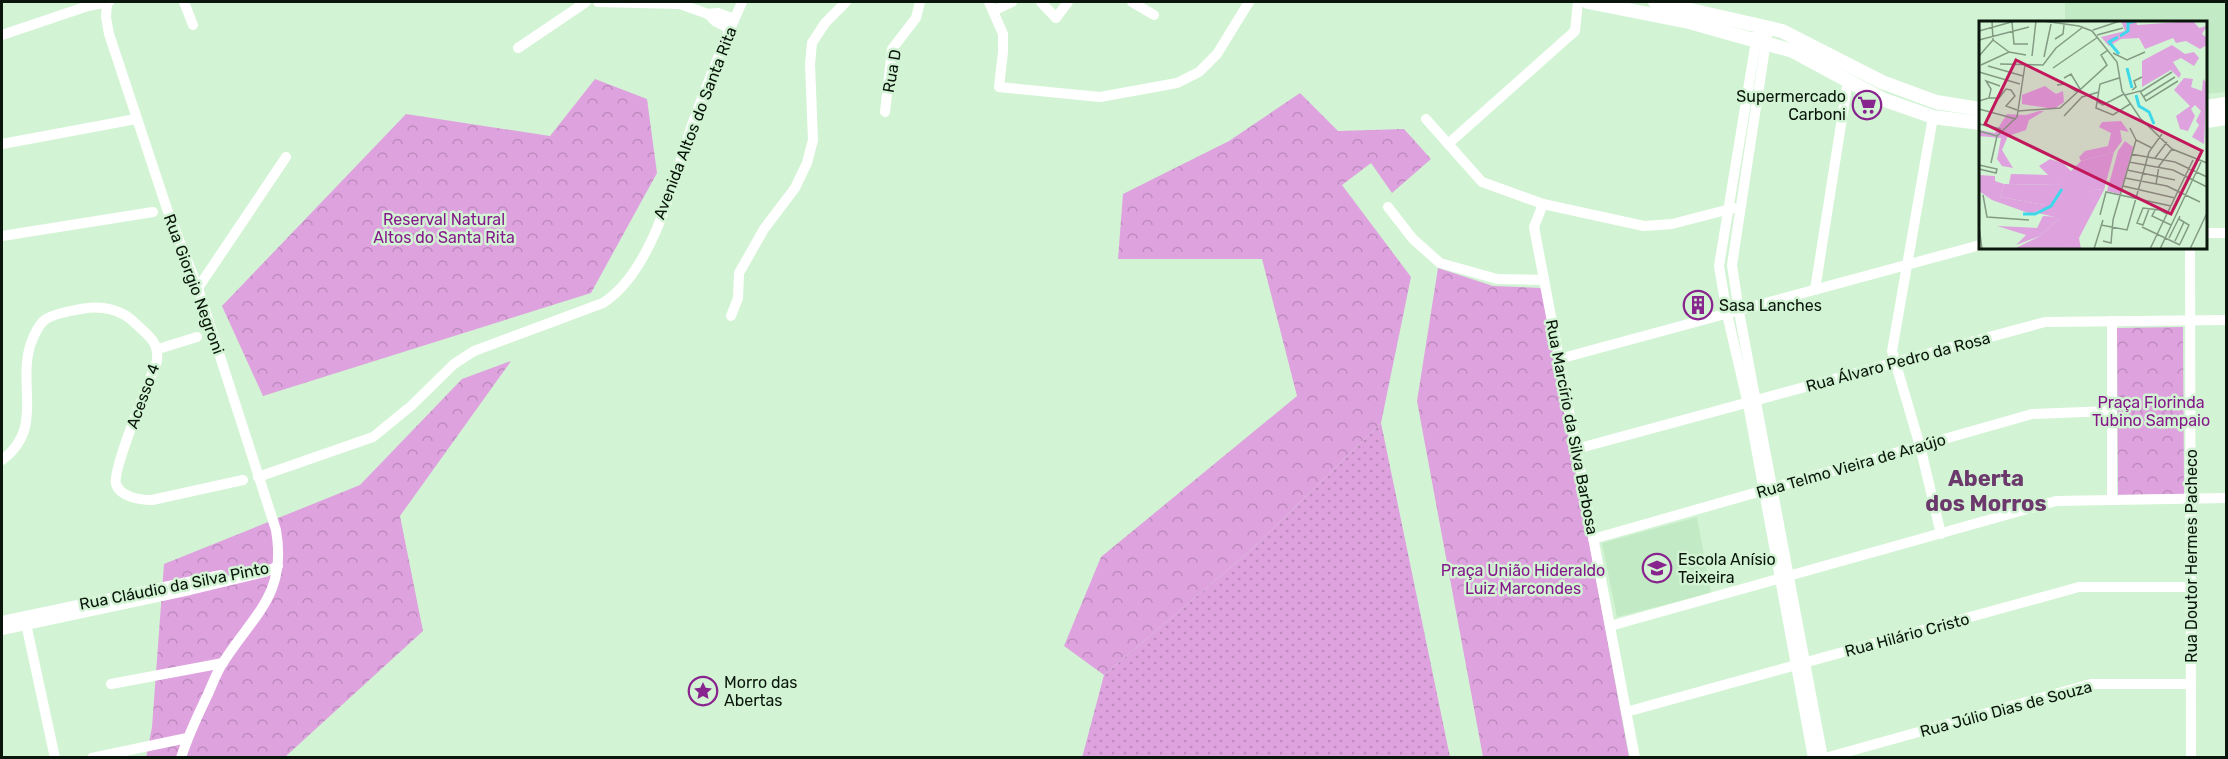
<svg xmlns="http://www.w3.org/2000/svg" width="2228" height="759" viewBox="0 0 2228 759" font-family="Rubik,sans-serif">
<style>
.built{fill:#c2eac4}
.grass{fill:url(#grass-dots)}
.forest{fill:url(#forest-crowns)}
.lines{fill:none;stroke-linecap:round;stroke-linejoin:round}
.minor{stroke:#fff;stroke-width:10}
.major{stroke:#fff;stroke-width:14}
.labels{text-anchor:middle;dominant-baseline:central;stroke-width:5;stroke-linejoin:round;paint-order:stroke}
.street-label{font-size:16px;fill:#0a160b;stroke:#d3f4d4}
.poi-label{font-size:16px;fill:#0a160b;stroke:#d3f4d4;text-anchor:start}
.park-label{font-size:16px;fill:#85198a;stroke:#d3f4d4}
.district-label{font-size:22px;font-weight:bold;fill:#6b396c;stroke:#d3f4d4}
.inset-river{fill:none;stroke:#3dd9ea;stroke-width:3}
.inset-road{fill:none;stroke:#839b84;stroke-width:1.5}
.view{fill:#c2185b;fill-opacity:0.15;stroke:#c2185b;stroke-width:3}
.inset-edge{fill:none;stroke:#0a160b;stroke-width:3}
</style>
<defs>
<pattern id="grass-dots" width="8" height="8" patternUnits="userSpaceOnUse" patternTransform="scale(1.5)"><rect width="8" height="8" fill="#dea2df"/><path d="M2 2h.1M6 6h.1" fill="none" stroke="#bd8bbe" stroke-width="1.8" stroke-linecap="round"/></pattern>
<pattern id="forest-crowns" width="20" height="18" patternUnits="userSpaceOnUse" patternTransform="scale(1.5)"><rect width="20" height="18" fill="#dea2df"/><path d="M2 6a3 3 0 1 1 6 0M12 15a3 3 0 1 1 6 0" fill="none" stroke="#bd8bbe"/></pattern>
</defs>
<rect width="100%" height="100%" fill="#d3f4d4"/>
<g class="built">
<path d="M2065,2h161v90l-20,2v-72h-141z"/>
<path d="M1697,517l14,76 -94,24 -15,-74z"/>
</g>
<path class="grass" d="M1381,423l69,334 -368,1 22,-83 146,-124z"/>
<g class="forest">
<path d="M595,79l52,20 10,74 -66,120 -328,103 -41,-90 184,-192 144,22z"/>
<path d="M1300,93l38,38 66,-2 27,30 -39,34 -21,-30 -29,22 69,92 -30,146 -131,128 -146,124 -40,-29 37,-89 196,-161 -35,-137h-144l5,-65 106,-53z"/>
<path d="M1438,268l55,18 49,2 87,469h-146l-66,-356z"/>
<path d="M2183,327l1,167 -66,1 -1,-167z"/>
<path d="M511,361l-111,155 23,115 -138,126 -139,1 6,-31 12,-163 196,-79 102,-106z"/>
</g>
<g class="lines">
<g class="minor">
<path d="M184,2l9,23"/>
<path d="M598,2l82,2 28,10 10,-1 16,6"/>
<path d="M989,2l14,32v18l-4,35 101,10 77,-14 22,-11 18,-18 32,-52"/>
<path d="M1041,2l15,16 12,-16"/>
<path d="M1132,2l22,13"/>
<path d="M107,3l-1,14 3,17 58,175 31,79 78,242c11,64 -21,83 -52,131 -7,10 -11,22 -16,33 -10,21 -20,41 -27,64"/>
<path d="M993,11l19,-9"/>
<path d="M708,14l7,7 15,8"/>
<path d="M1768,28l-36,237 7,47 84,446"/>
<path d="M2,35l86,-29 21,-4"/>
<path d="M1757,35l-38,231 8,48 21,90 65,354"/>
<path d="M518,48l68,-46"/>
<path d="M885,112l7,-63 24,-31 4,-16"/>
<path d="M1933,117l-41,234 28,95 21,88"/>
<path d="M1426,119l56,63 61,22 101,22 28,-2 62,-16"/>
<path d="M2,144l134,-25"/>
<path d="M1448,144l127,-113 3,-29"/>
<path d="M1543,204l-9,23 101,531"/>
<path d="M1388,207l25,32 27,24 57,16 47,1"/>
<path d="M2206,233h20"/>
<path d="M2,236l151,-24"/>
<path d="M2190,248l1,510"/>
<path d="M198,288l88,-131"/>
<path d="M1815,290l33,-210"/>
<path d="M731,316l7,-18 1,-25 25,-44 31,-41 12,-25 6,-23 -3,-76 2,-21 13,-20 21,-21"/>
<path d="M2112,321v179"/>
<path d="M158,349l39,-12"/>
<path d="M1559,359l421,-114"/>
<path d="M1576,449l469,-127 181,-2"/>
<path d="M2,460c45,-33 12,-79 31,-122 3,-7 7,-15 13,-19 10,-6 24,-8 35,-10 20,-4 41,0 55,15 13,12 23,18 21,37 -7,19 -45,108 -41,123 4,13 24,16 36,16l91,-20"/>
<path d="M258,477l115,-40 38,-31 43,-42 20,-13 129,-48c51,-33 70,-123 89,-178 15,-42 32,-83 50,-123"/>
<path d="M1593,539l439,-125 79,-3"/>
<path d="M25,619l30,139"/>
<path d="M2,621l219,-46"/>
<path d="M1610,626l446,-125 170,-3"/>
<path d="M2,630l188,-40 75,-18 13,-6"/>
<path d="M111,684l112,-21"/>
<path d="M1626,712l453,-125h112"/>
<path d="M92,758l95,-20"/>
<path d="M1825,758l266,-74h100"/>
</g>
<g class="major">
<path d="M1588,2l101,20 104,29 89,48 51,18 47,6"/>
<path d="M1655,2l127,29 100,51 54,20 44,7"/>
<path d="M2206,107l20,-3"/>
<path d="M2206,121l20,-3"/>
</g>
</g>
<defs>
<g id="supermarket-ring" transform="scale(1.5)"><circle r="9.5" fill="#d3f4d4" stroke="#88248d" stroke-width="1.5"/><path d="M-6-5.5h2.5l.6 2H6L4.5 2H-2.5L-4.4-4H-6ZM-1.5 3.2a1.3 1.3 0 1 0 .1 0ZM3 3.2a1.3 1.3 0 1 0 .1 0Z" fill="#88248d"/></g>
<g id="building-ring" transform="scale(1.5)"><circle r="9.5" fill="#d3f4d4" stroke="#88248d" stroke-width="1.5"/><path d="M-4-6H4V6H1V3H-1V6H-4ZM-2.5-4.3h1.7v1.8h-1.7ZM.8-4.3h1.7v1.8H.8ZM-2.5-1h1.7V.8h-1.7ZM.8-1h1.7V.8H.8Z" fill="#88248d"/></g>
<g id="school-ring" transform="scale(1.5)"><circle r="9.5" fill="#d3f4d4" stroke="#88248d" stroke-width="1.5"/><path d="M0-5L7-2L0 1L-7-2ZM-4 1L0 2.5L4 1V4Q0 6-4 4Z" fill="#88248d"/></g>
<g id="sight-ring" transform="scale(1.5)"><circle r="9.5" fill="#d3f4d4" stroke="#88248d" stroke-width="1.5"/><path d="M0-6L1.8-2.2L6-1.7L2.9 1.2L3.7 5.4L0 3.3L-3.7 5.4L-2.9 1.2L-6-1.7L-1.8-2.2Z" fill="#88248d"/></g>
</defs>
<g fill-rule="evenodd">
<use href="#supermarket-ring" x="1867" y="105"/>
<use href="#building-ring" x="1698" y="305"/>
<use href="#school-ring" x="1657" y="568"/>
<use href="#sight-ring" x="703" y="691"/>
</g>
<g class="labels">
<g class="street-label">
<text transform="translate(892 71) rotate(-80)">Rua D</text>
<text transform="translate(695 123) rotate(-69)">Avenida Altos do Santa Rita</text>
<text transform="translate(194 284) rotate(70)">Rua Giorgio Negroni</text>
<text transform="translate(1898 362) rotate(-15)">Rua Álvaro Pedro da Rosa</text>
<text transform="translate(143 396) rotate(-70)">Acesso 4</text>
<text transform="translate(1572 427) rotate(79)">Rua Marcírio da Silva Barbosa</text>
<text transform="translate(1851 466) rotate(-16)">Rua Telmo Vieira de Araújo</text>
<text transform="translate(2191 556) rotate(-90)">Rua Doutor Hermes Pacheco</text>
<text transform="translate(174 586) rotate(-11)">Rua Cláudio da Silva Pinto</text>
<text transform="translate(1907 635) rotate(-15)">Rua Hilário Cristo</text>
<text transform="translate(2006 709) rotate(-15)">Rua Júlio Dias de Souza</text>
</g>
<g class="poi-label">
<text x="1846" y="96" text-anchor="end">Supermercado<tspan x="1846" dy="18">Carboni</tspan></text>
<text x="1719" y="305">Sasa Lanches</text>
<text x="1678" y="559">Escola Anísio<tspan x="1678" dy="18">Teixeira</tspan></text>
<text x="724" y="682">Morro das<tspan x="724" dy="18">Abertas</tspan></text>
</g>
<g class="park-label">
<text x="444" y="219">Reserval Natural<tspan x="444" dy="18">Altos do Santa Rita</tspan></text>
<text x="2151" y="402">Praça Florinda<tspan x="2151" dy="18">Tubino Sampaio</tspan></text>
<text x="1523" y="570">Praça União Hideraldo<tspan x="1523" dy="18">Luiz Marcondes</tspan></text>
</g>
<g class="district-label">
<text x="1986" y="478">Aberta<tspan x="1986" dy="25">dos Morros</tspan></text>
</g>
</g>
<g transform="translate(1979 21)">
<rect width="228" height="228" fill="#d3f4d4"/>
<path d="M135,131l-10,38 -11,-1 -30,60h-49l26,-13 19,-18 -21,-5 7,-8 -45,-8 4,-13 53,1 24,-24z" fill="#dea2df"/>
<path d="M142,0h15l1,4 56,-4 6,7 8,-2 -5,8 5,4v7l-7,4 -14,-8 -10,2 -3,-5 -28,11 -6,-11 -18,1 -12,7 -8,-9 24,-6zM193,24l13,9 9,-2 5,6 -5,8 -13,-8 -8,4 8,12 -2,4 -8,-8 -29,17v-26zM205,57l9,1 -2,8 11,4 1,-12 4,4 -3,61 -12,-7 7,-12 -3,-4 5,-10 -6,-6 -4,4 4,7 -7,15 -8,-2 -4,-13 14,-10 -16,-16zM66,65l11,8 7,-3 1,11 -10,7 -32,-5v-9zM60,90h5l-15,9 -3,10 -18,6 -6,14 11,18 -11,-2 -5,-7 4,-21 -22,-2v-6l16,3 12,-19 19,1zM142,100l8,11 -9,-2 2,11 -8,11 -33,9 -2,-4 6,-6 23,-5 3,-13 -12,-6 3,-5zM146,120l8,6 -13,47 -13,-3 11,-40zM71,138l13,4 9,9 -15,13 -48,-1 2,-10 37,1 -9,-9zM0,154l16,1v5l9,3 -4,13 45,8v3l-14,6 -39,-14 -13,-9zM114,168l11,1 -25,48 2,11h-18l5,-13 -10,-2 2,-9 13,-1 3,-5 -5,-1 3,-6 9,-5zM64,195l17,1 -20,19 -24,9 10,-10 -29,-9 40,2z" fill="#dea2df"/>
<path class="inset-river" d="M141,15l8,-5v-8l7,-2M139,16l-9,5 10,12M148,47l5,20M157,74l3,11 10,6 5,12M44,193h12l16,-8 11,-17"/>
<path class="inset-road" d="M64,0l36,5 13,5 25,31 5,29 18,27 32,31 35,14M33,1l2,22h14M114,9l27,-9M0,10l36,-10M118,14l26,-7M76,18l8,-5 1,-9M0,19l50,-13M14,19l16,12M134,32l14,7 18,-8M0,35l14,-16 -1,-19M53,35l4,-35M65,36l7,-33M21,43l43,1 13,-17 27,-21M2,44l28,-13 17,3M9,45l35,10M74,47l45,-31M0,51l41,12M85,57l7,-4 9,15M140,57l-19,6 -4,24 17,7 17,-11M78,64l8,-1 12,8M153,69l4,-3 -2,-6 8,-4M161,71l32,-20M146,74l15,-4 6,10 32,-20M164,76l32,-20M10,77h10l7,-9 5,1 4,6 -9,10 11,4M0,80l10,-3 2,-9 -5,-8 14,5M119,81l5,3 21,-11M0,88l37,10M39,90l42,-3 47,-43 -6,-10 7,-5M85,95l18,-19 17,-5M0,103l22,5M151,107l6,12 16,8M0,110l18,5M152,133l44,8 32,15M176,137l12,-16M150,141l44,8 34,17M12,142l6,-27 20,-19 8,-52M0,144l18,4 -1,4 -17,-4M148,149l48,10M146,157l42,8 33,16M177,163l3,-18 13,-17M144,165l52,12M4,174l4,22 42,3M170,188l-6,16 -6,-2 6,-15 17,2 7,4M176,189l-3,6 19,9M121,194l6,-23 65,14M200,198l10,6 -9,19M122,204l26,5 22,-78 13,-18M0,205l3,23M163,206l38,18M190,217l11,-22M124,220l8,2 2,-23 23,-80M196,220l9,-19M115,228l9,-29M171,228l43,-89M181,228l41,-87M211,228l17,-36"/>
<path class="view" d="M37,39l186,91 -31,63 -186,-90z"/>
<rect width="228" height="228" class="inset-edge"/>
</g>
<rect width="2228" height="759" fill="none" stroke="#0a160b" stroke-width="6"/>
</svg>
